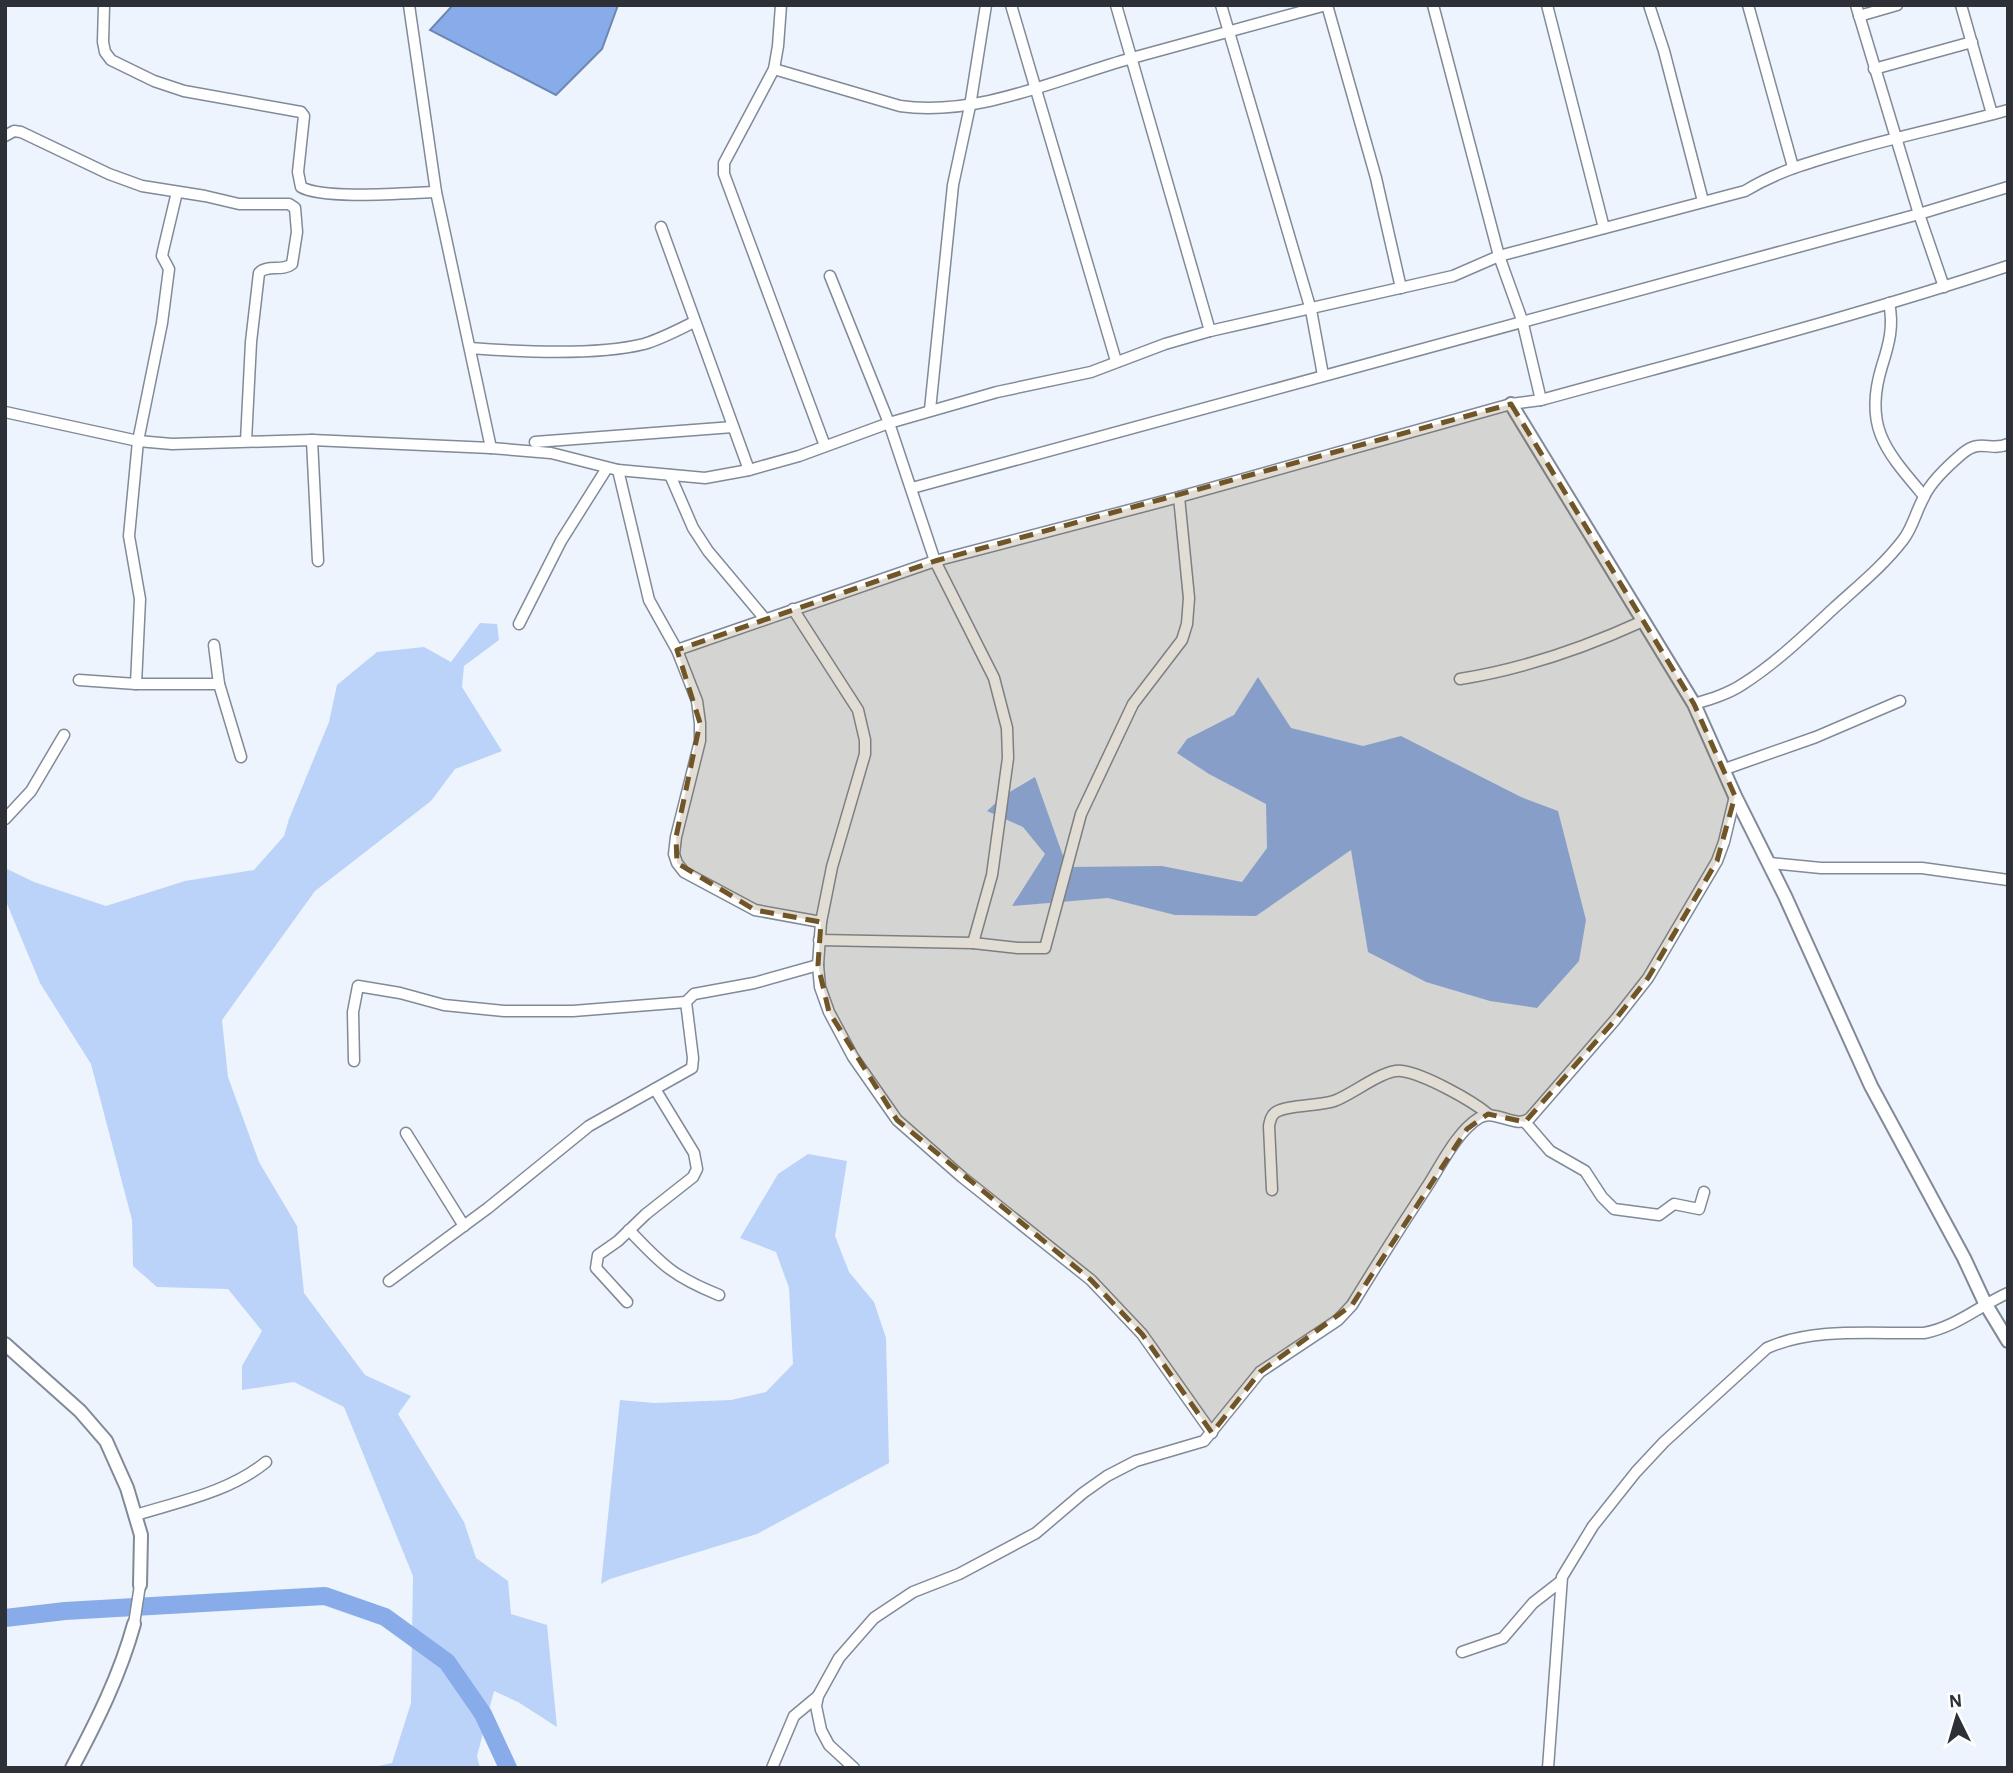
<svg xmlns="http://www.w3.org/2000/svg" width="2013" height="1773" viewBox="0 0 2013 1773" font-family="'Alegreya Sans',sans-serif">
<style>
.green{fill:#bbd2f9}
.forest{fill:#8eb2f0}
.water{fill:#88ace9;stroke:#6d87b3;stroke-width:2}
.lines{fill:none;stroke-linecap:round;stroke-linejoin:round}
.river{stroke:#88ace9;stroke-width:18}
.minor-casing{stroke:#818a98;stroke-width:13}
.tertiary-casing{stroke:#818a98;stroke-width:16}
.minor{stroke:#fff;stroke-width:10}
.tertiary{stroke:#fff;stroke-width:12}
.marked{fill:#6f5527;fill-opacity:0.2;stroke:#6f5527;stroke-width:5;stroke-dasharray:14 9;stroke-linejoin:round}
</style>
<rect width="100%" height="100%" fill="#eef4fd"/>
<g class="green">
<path d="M480,623l17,1 2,16 -35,26 -2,21 40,64 -47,18 -24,32 -116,90 -93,129 6,57 31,85 38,64 7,67 61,82 46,21 -13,18 66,108 12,36 32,23 3,33 36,11 10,102 -39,-25 -24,-11 -17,65 3,12h-111l23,-5 19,-60 2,-127 -69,-169 -50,-25 -52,8v-24l20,-35 -34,-42 -71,-2 -24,-21 -1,-46 -41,-156 -51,-81 -35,-84v-31l29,14 72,24 79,-25 69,-11 30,-34 5,-17 40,-97 8,-37 40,-33 47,-5 27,15z"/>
<path d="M808,1154l39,7 -12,75 14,36 25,30 12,36 3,125 -132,71 -147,45 -9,5 19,-184 34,3 77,-3 35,-8 27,-28 -4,-76 -13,-36 -36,-14 38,-64z"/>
</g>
<path class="forest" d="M1258,677l33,51 72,18 38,-10 120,61 37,14 28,109 -7,41 -42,47 -47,-7 -64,-19 -58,-30 -17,-102 -95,66 -81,-1 -67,-17 -96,8 33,-52 -22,-27 -36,-16 16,-15 32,-19 32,90 95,-1 80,16 25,-34 -1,-44 -57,-30 -32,-21 10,-14 47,-24z"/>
<path class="water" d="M453,5h165l-16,44 -46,46 -126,-65z"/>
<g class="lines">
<path class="river" d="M5,1618l60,-7 260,-15 60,21 62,45 36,52 25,54"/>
<g class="minor-casing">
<g id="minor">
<path d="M104,5l-1,37 2,10 6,8 43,21 30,10 117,21 3,4 -6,56 3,15c23,13 106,6 135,5"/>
<path d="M409,5l27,187 55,256"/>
<path d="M781,5l-3,41 -4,23 -50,94v11l101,272"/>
<path d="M1011,5l105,356"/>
<path d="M1116,5l94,326"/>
<path d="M1221,5l90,305 12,65"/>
<path d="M1327,5l49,173 25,110"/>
<path d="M1433,5l66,251 23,64 19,80"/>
<path d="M1547,5l57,223"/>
<path d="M1649,5l15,46 39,150"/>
<path d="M1748,5l45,162"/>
<path d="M1856,5l63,209 25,73"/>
<path d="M1961,5l31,109"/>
<path d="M1859,16l38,-11"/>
<path d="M774,69l126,37c78,11 157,-27 232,-48 64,-18 130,-35 194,-53"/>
<path d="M1874,69l98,-27"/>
<path d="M5,136l9,-5 7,1 88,42 33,12 63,10 34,8h50l6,4 2,24 -5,32c-10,8 -25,0 -33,9l-8,69 -5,99"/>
<path d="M661,227l88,243"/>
<path d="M1889,303c5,23 0,41 -7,63 -19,61 4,85 42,130"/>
<path d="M470,348c51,4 125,8 174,-4 17,-5 34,-14 50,-22"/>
<path d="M930,410l23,-225 17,-79 16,-101"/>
<path d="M5,412l133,29 34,3 140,-4 179,8 60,5 67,17 87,8 44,-8 50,-14 90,-33 -59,-147"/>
<path d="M312,440l6,121"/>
<path d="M535,442l198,-15"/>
<path d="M618,470l31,130 28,50 20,51 3,22v18l-24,96 -2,17 3,9 7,9 71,38 66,12"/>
<path d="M670,475l23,53 15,23 57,68"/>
<path d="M912,488l1007,-274 89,-27"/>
<path d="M793,609l65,101 7,30v14l-33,113 -11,55 -3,43 2,22 9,25 24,45 44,63 65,57 129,103 51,54 70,99"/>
<path d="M519,624l42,-83 46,-73"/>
<path d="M214,645l5,39"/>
<path d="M677,650l258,-89 244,-64 332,-93 30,-4c156,-43 313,-83 467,-134"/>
<path d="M1460,679c64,-10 124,-31 183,-58"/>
<path d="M79,680l57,4h83l22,73"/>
<path d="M136,684l4,-85 -11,-63 9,-95 24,-118 7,-54 -7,-13 1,-5 14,-59"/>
<path d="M1694,704c17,-5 34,-10 49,-20 33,-21 63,-50 91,-76 24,-22 49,-42 69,-68 10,-13 13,-29 21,-43 7,-16 26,-33 39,-44 18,-15 28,-1 45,-9"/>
<path d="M1725,769l91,-32 84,-36"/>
<path d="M5,819l26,-28 33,-56"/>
<path d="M1770,863l51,5h101l86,12"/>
<path d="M819,940l154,3 45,5h27l36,-134 52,-110 49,-64 5,-16 2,-26 -10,-101"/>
<path d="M973,943l19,-68 16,-117 -1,-30 -13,-50 -59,-117 -46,-138 108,-31 94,-20 74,-28 45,-13 243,-55 46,-20 246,-65c33,-20 63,-28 100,-39 54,-16 109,-27 163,-42"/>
<path d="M354,1061l-1,-49 5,-26 42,7 44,12 60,6h69l113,-9"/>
<path d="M1525,1122l25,29 35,20 17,26 12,12 45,6 15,-11 25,5 5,-17"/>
<path d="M406,1133l58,93"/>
<path d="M1272,1190l-3,-64c1,-5 2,-11 7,-14 11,-7 43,-6 58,-11 18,-6 50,-33 68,-30 22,3 69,29 86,43"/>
<path d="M629,1230c33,35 45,47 90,65"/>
<path d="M389,1281l99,-73 101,-82 103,-58 1,-10 -7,-56 8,-8 60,-11 64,-18"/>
<path d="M627,1302l-31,-34 2,-13 20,-14 28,-27 47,-37 4,-8 -3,-16 -39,-64"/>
<path d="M136,1515c45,-14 93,-23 130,-53"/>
<path d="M134,1624l6,-39"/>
<path d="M1462,1652l41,-14 30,-35 27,-21"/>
<path d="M772,1768l22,-52 24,-20"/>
<path d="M854,1768l-25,-23 -8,-15 -5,-24 2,-10 21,-38 35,-40 39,-26 46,-18 77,-41 47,-40 24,-17 29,-15 68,-20 56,-69 78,-52 14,-15c25,-41 51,-82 78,-123 13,-21 28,-51 49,-64 17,-10 36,12 51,0l85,-98 33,-42 69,-117 7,-19 11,-46"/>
<path d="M1548,1768l14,-191 31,-51 43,-54 28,-30 103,-94c47,-21 106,-14 157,-15 32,-6 55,-27 84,-40"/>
</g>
</g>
<g class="tertiary-casing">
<g id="tertiary">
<path d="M1511,404l183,300 41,92 50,100 86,190 93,172 21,45 23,38"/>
<path d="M5,1344l75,67 26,30 21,47 14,47 -1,50"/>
<path d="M72,1768c25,-47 48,-93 62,-144"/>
</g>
</g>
<use href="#minor" class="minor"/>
<use href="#tertiary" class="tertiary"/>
</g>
<path class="marked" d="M1511,404l183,300 41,92 -18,65 -69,117 -33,42 -90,102 -37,-8 -21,15 -115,176 -92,67 -48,61 -70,-99 -51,-54 -194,-160 -68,-108 -11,-47 3,-43 -66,-12 -78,-47 -1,-26 24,-114 -23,-73 258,-89z"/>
<rect width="2013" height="1773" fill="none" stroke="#2d3036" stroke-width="14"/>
<g transform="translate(1957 1717) rotate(355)" stroke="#ffffff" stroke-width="5" paint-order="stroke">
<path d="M0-5L12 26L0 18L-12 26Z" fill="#2d3036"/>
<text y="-10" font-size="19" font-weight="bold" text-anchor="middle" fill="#2d3036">N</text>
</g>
</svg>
